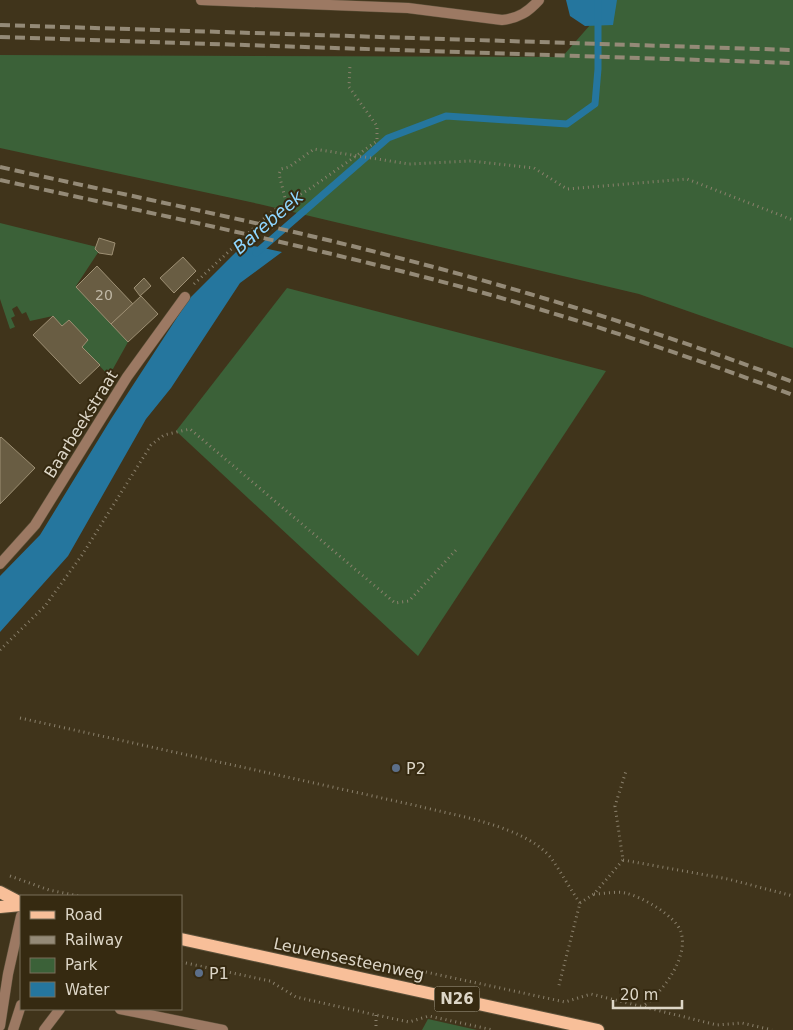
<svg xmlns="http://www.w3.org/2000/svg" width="793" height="1030" viewBox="0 0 793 1030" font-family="'DejaVu Sans',sans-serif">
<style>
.green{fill:#3b6138}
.water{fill:#25769e}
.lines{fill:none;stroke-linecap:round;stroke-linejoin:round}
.stream{stroke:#25769e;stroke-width:7}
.building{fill:#695d43;stroke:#9e9074}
.lane-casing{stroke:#5c513a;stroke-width:11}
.street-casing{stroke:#5c513a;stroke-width:11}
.primary-casing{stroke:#5c513a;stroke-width:14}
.path{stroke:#8a806c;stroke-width:3;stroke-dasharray:1 4;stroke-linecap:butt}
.lane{stroke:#9c7963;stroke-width:10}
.street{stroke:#9c7963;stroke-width:10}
.primary{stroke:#f8bf99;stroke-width:12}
.rail{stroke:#948a77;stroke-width:4;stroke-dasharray:10 5;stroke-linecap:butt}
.service-dot{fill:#5c6f8a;stroke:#362a11;stroke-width:2}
.labels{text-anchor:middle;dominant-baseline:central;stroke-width:4;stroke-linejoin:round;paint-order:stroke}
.number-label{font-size:14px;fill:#c0b8a6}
.shield{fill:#362a11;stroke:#aba290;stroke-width:1}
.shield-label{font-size:15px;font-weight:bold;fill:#ddd6c7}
.street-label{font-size:16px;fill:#ddd6c7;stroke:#362a11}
.poi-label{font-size:16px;fill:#ddd6c7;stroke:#362a11;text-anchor:start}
.water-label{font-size:18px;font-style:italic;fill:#8fd6ff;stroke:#362a11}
</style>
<rect width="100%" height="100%" fill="#40341b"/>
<g class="green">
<path d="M612,0h181v348l-154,-54 -380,-90 -259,-56v-93l562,2z"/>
<path d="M0,223l101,25 -25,38 52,56 -19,34 -27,-29 6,-7 -19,-19 -7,5 -9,-10 -23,5 -4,-9 -4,2 -5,-8 -5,3 3,7 -4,2 4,9 -5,2 -10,-30z"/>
<path d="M287,288l319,83 -188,285 -242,-225z"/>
<path d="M428,1019l49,11h-55z"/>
</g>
<g class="water">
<path d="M566,0h51l-4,25 -28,1 -15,-10z"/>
<path d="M244,244l38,8 -42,31 -69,105 -25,31 -78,137 -68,76v-56l40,-41 71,-116 78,-120z"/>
</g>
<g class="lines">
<path class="stream" d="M256,253l132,-115 58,-22 121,8 28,-20 3,-35v-69"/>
</g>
<g class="building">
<path d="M99,238l16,5 -3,12 -13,-2 -4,-4z"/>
<path d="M183,257l13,14 -22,22 -14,-15z"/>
<path d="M97,266l36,38 -22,20 -35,-37z"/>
<path d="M144,278l7,8 -11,10 -6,-8z"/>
<path d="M141,296l17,18 -30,28 -17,-18z"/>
<path d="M53,316l9,10 7,-6 19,20 -6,7 18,18 -20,19 -47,-49z"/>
<path d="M1,437l34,31 -35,36v-66z"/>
</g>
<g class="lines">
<g class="lane-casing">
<g id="lane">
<path d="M120,1009l103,21"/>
<path d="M0,1026l8,-52 13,-58"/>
<path d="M13,1030l8,-25"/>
<path d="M44,1030l16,-21"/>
</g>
</g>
<g class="street-casing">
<g id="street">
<path d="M201,0l207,8 94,12c17,-2 26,-8 37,-20"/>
<path d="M0,564l35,-39 92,-148 58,-80"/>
</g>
</g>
<g class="primary-casing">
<g id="primary">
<path d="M0,892l21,11"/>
<path d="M0,907l21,-2"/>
<path d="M181,939l417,91"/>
</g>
</g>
<g class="path">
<path d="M286,202l-7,-28 2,-5 8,-2 25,-18 95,15 62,-3 63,7 33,21 120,-10 106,41"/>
<path d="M194,284l76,-71 41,-25 66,-47v-15l-28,-39 1,-22"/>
<path d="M0,650l45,-44 37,-51 69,-110 13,-10 26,-6 205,174 14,-2 47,-51"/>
<path d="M20,718l398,88c39,10 107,20 133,52 10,14 19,31 29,45l-22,86"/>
<path d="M623,860l105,19 65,17"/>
<path d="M10,876l39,14 30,6"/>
<path d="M594,894c9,0 22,-3 31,-1 16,3 51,23 56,39 8,26 -19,61 -39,75"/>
<path d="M580,903l14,-9 29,-34 -8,-54 11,-35"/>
<path d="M181,962l89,19 26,16 80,18 33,7 20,-6 64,14"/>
<path d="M421,971l144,31 26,-8 126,31 25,-2 30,7"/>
<path d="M376,1015v15"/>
</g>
<use href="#lane" class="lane"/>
<use href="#street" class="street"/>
<use href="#primary" class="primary"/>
<g class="rail">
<path d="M0,25l793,25"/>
<path d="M0,37l793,26"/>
<path d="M0,167c134,30 270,57 403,92 132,34 262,75 390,123"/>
<path d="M0,180c164,36 329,70 491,115 102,29 203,63 302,100"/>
</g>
</g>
<g class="service-dot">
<circle cx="396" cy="768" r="5"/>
<circle cx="199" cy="973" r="5"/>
</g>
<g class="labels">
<g class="number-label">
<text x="104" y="295">20</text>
</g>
<rect class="shield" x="434.5" y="986.5" width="45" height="25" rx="4"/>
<g class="shield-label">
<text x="457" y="999">N26</text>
</g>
<g class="street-label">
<text transform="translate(81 424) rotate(-58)">Baarbeekstraat</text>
<text transform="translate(349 959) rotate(12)">Leuvensesteenweg</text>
</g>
<g class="poi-label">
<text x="406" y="768">P2</text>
<text x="209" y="973">P1</text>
</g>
<g class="water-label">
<text transform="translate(268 222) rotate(-41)">Barebeek</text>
</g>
</g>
<rect x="20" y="895" width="162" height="115" fill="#362a11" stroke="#796f5a"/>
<rect x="30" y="911" width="25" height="8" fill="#f8bf99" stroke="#796f5a"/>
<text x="65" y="920" font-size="15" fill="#ddd6c7">Road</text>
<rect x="30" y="936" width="25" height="8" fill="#948a77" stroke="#796f5a"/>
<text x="65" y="945" font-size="15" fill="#ddd6c7">Railway</text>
<rect x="30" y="958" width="25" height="15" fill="#3b6138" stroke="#796f5a"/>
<text x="65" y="970" font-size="15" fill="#ddd6c7">Park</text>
<rect x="30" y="982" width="25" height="15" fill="#25769e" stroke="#796f5a"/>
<text x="65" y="995" font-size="15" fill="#ddd6c7">Water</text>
<path d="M613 1000v8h69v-8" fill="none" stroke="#ddd6c7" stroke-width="2.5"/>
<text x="620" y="1000" font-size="15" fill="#ddd6c7" stroke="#362a11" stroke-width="4" paint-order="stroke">20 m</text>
</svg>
